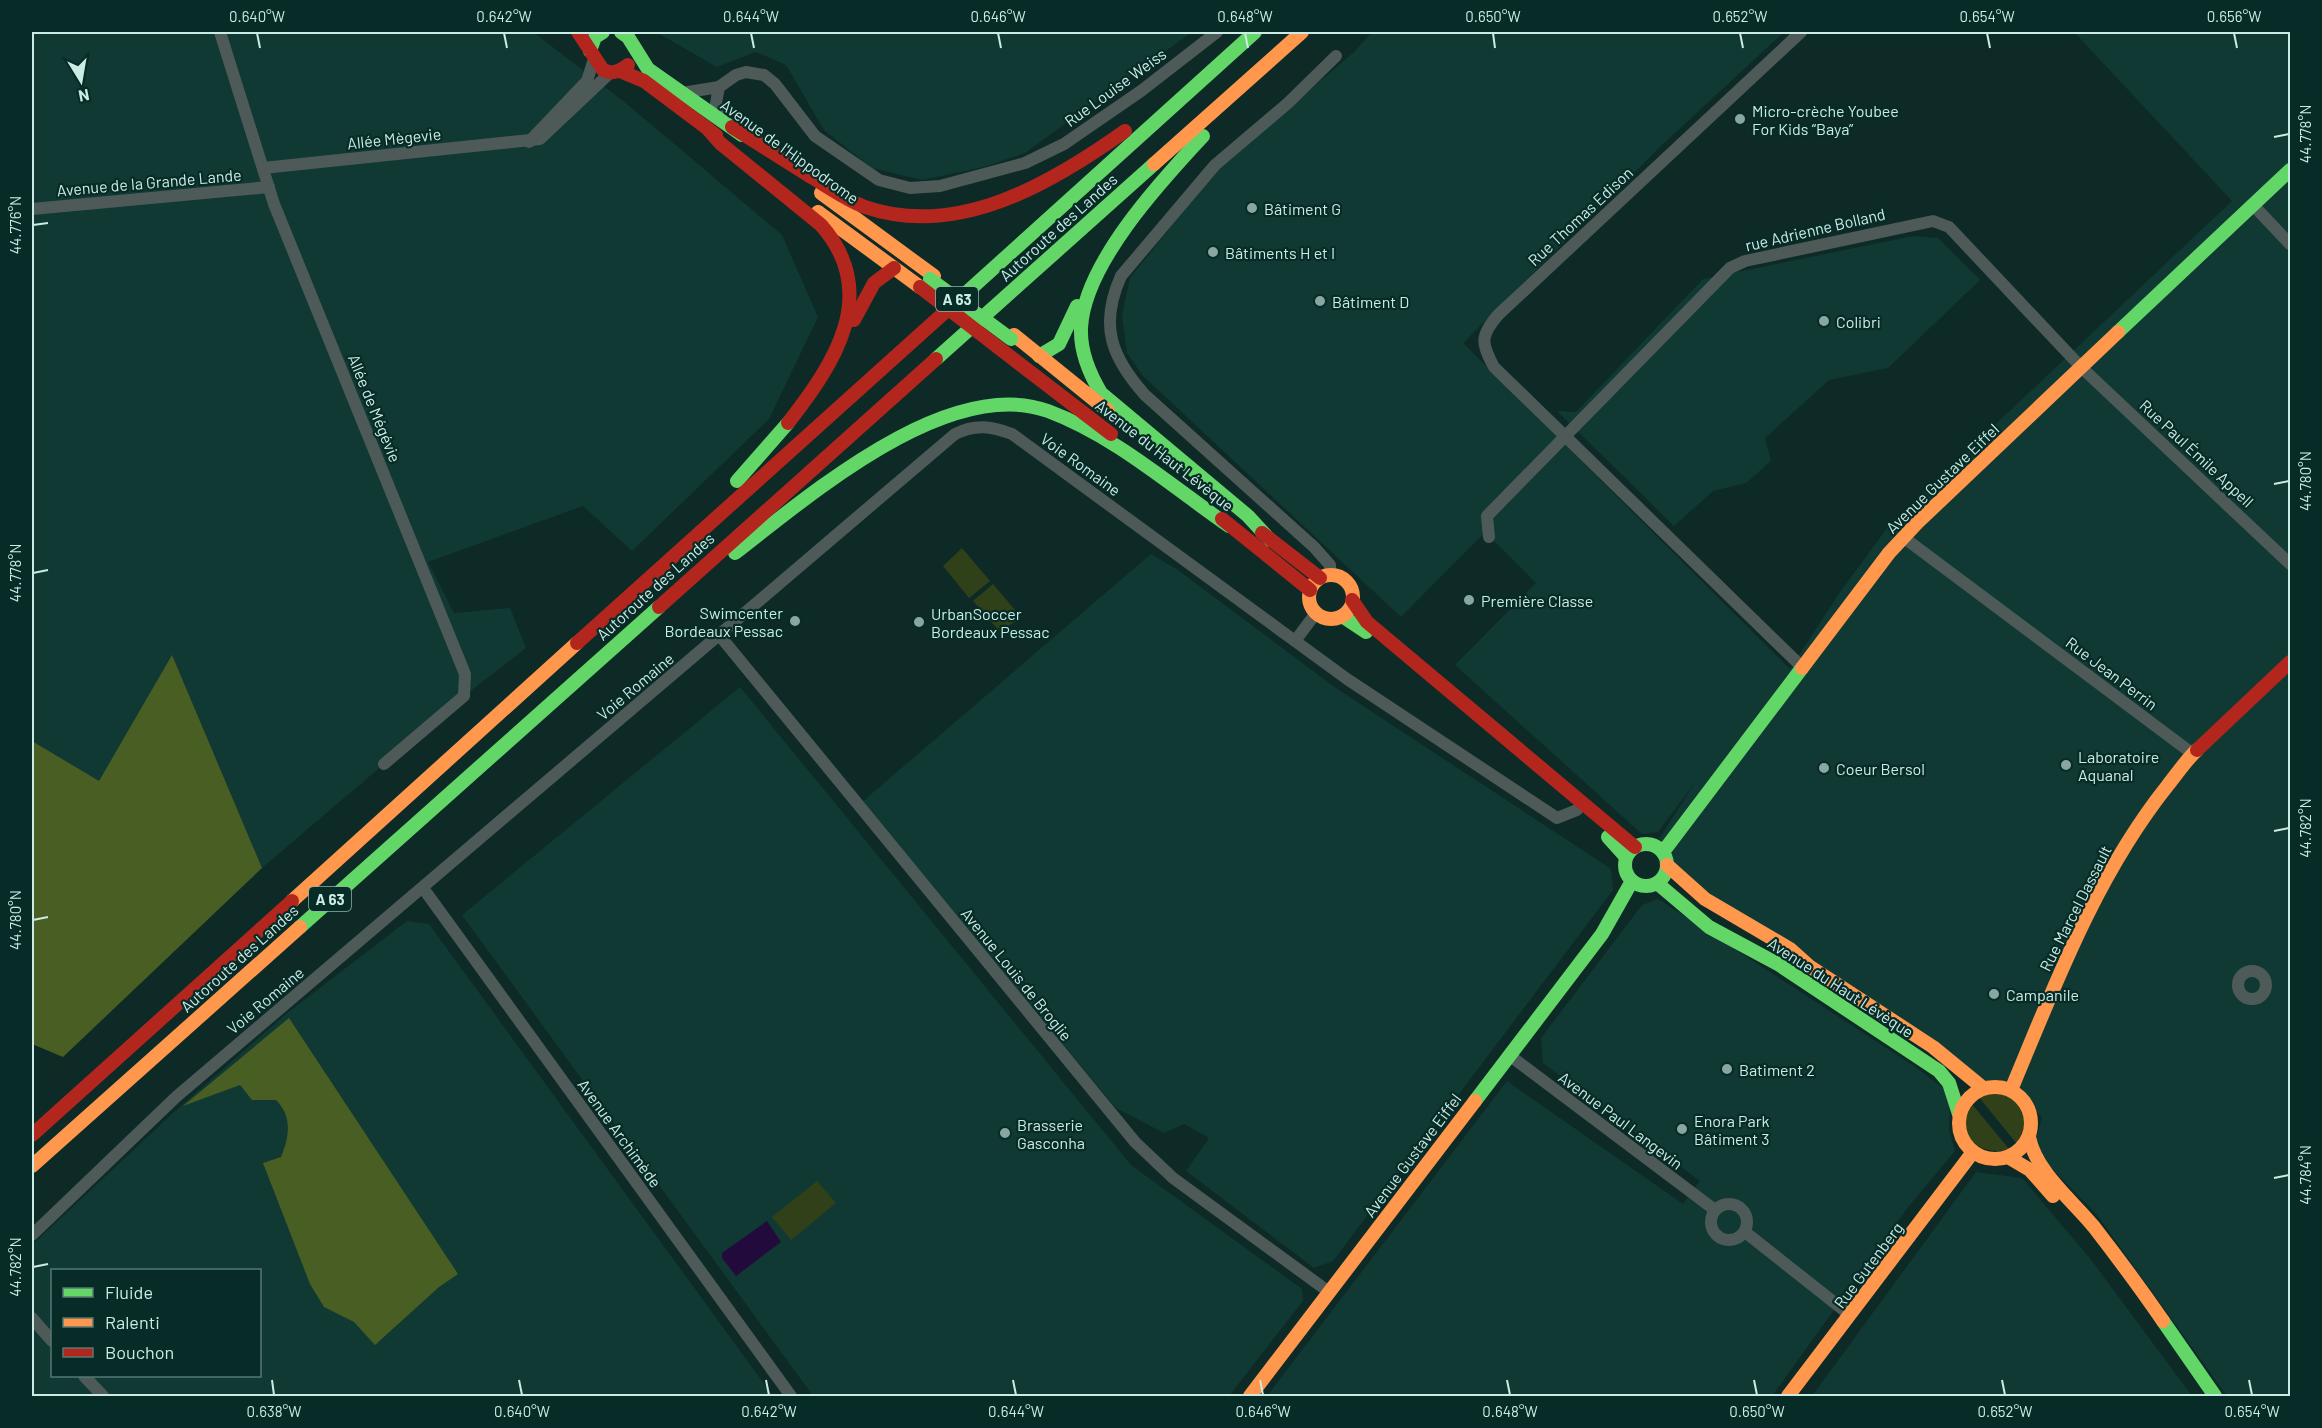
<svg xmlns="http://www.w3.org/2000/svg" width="2322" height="1428" viewBox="0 0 2322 1428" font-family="Barlow,sans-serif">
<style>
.built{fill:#113934;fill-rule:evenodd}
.green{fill:#304018}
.forest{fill:#485e22}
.water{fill:#230a3c}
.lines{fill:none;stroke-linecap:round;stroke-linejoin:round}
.street{stroke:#4e5a58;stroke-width:12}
.fast{stroke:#63d668;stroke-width:14}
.slow{stroke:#ff974d;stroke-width:14}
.jam{stroke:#b3261e;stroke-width:14}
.fast-bridge{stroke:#63d668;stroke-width:14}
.jam-bridge{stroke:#b3261e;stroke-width:14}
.ticks{fill:none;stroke:#cbebe5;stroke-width:2}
.poi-dot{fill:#88a7a2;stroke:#072b27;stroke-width:2}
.labels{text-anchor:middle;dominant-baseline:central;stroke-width:4.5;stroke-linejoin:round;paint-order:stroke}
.shield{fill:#072b27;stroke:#90b1ac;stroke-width:1.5}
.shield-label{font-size:15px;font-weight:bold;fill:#cbebe5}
.street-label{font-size:16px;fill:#cbebe5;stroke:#072b27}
.poi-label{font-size:16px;fill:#cbebe5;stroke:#072b27;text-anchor:start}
.neatline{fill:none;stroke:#cbebe5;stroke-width:2}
.ticks-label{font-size:15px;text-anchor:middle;fill:#cbebe5}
</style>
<rect width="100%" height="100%" fill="#0d2a27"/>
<g class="built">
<path d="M32,32h501l94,72 155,131 36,82 -49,102 -137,132 -49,-45 -155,56 26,51 56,-5 16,40 -62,48 -202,172 -90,-212 -73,126 -67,-41z"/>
<path d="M656,32h536l-167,121 -41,14 -62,13 -50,-12 -48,-38 -38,-65 -30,-13 -39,15z"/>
<path d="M1372,32h412l-121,112 -200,199 327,326 48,-74 52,-71 342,-323 -158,-169h216v1364h-63l-130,-181 -64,-66 9,-31 -32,-36h-40l-296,-213 -3,-21 -12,-9 38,-59 -39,52 -16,2 -187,-169 81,-82 -51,-51 -84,85 -258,-241 -16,-23 -5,-38 8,-37 85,-106 140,-121z"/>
<path d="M1913,236l25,2 42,42 -92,88 -59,12 -64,58 6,23 -25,22 -33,8 -39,35 -117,-115 19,1 127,-133z"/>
<path d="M1151,554l27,16 155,116 278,183 2,21 -280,371 -19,7 -128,-97 23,-33 -25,-14 -20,9 -48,-25 -254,-306z"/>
<path d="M740,687l391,478 171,124 1,12 -74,95h-416l-351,-481z"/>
<path d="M1658,899l256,167 36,27 -1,37 6,21 -46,55 -137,190h-505l240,-315 176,123 17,-23 -157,-118 -2,-25 101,-133z"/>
<path d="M407,921l22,3 344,472h-741v-151l141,-132 113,-99zM52,1270h208v106h-208z"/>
<path d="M1976,1172l46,6 67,79 103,139h-380z"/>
</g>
<g class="green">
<path d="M962,548l28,33 -21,17 -26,-32z"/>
<path d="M993,584l28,33 -21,15 -27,-31z"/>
<path d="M1999,1092c24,6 35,32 18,52l-39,-48z"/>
<path d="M1971,1103l38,46c-30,10 -60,-20 -38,-46z"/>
<path d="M817,1181l19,22 -45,37 -19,-23z"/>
</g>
<g class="forest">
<path d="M172,655l90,213 -199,189 -31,-13v-303l67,40z"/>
<path d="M289,1018l169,256 -19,13 -64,58 -21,-23 -30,-15 -14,-23 -47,-121 18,-6c8,-20 12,-40 -5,-57h-24l-12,-15 -57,21z"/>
</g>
<path class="water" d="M767,1221l14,21 -45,34 -14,-18v-5z"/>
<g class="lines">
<g class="street">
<path d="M220,32l54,172 191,470 -1,22 -80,68"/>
<path d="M1801,32l-303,283c-18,21 -17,28 -4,52l307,299"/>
<path d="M719,87l-3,16 5,18"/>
<path d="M682,93l37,-6 17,-12 10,-3 18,3 11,9 40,52 64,44 31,8 30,-2 85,-23 39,-19 77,-53 76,-59"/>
<path d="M529,142l58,-61 6,-19"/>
<path d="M263,168l277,-29 71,-67"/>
<path d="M2253,205l37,39"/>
<path d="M32,209l237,-22"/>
<path d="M1489,537l-2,-21 243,-248 15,-7 188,-40 16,6 132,140 209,197"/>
<path d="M1903,537l290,217"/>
<path d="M1330,575v-10l-16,-18 -169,-152c-34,-38 -46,-70 -24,-119l94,-111 73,-62 48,-47"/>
<path d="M720,636l415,506 38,36 156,114"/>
<path d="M1295,641l52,38 210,139 20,-8"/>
<path d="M423,888l368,508"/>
<circle cx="2252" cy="985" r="14"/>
<path d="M1509,1055l206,155"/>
<circle cx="1729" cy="1222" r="18"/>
<path d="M1745,1232l105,83"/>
<path d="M32,1235l144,-138 779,-663c20,-10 36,-8 57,0l283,207 21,-28"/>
<path d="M32,1318l20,23"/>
<path d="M84,1376l19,20"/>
</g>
<g class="fast">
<path d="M621,32l7,5 20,32 94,66"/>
<path d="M590,51l5,-14 8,-5"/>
<path d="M1203,136c-42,45 -119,128 -122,192 -1,24 8,45 20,65l147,123 22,24"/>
<path d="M965,294l290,-262"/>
<path d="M2118,332l172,-162"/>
<path d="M1039,356l20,-12 18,-38"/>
<path d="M936,359l218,-195"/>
<path d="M737,481l51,-58"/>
<path d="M735,553c74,-57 213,-178 313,-142 67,25 123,75 181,115"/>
<path d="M1342,616l24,16"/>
<path d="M1608,837l18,20"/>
<circle cx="1646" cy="865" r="21"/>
<path d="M1663,852l139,-184"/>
<path d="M1657,883l52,44 69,37 161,107 10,12 10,31"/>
<path d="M300,927l359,-320"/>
<path d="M1475,1101l127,-167 30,-53"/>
<path d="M2163,1321l52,75"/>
</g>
<g class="slow">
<path d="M1154,164l148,-132"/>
<path d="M821,193l113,83"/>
<path d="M818,212l102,75"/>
<path d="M1014,335l94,76"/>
<circle cx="1331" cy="597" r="22"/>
<path d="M1802,668l87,-115 28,-30 201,-191"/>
<path d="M1667,865l38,34 85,50 19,17 124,81 50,41"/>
<path d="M292,901l285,-258"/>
<circle cx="1995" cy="1123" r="36"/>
<path d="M2011,1090c44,-105 85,-215 157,-305 9,-11 18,-25 29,-35"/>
<path d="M2029,1137c7,35 43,63 65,90 24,31 47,62 69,94"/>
<path d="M2008,1157l22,13 23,26"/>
<path d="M32,1166l268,-239"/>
<path d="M1250,1396l225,-295"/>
<path d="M1788,1396l185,-244"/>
</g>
<g class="jam">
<path d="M578,32l25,38c10,5 16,1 25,-5"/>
<path d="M620,71l24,10 72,54"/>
<path d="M706,127l14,16 101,82c60,68 14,138 -33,198"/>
<path d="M732,127c27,17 54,34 81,51 17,10 33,22 52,29 93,32 187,-24 260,-76"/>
<path d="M854,320l20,-37 20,-15"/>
<path d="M999,348l112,86"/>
<path d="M1222,519l88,71"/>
<path d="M1262,533l58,45"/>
<path d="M1352,600l15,22 268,225"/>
<path d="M659,607l277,-248"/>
<path d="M577,643l388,-349"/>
<path d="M2197,750l93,-88"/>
<path d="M32,1135l260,-234"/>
</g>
<path class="fast-bridge" d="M930,279l81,60"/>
<path class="jam-bridge" d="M920,287l79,61"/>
</g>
<path class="ticks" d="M257,33l3,15M504,33l3,15M751,33l3,15M998,33l3,15M1245,33l3,15M1493,33l2,15M1740,33l3,15M1987,33l3,15M2234,33l3,15M2274,137l15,-3M33,225l15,-2M2274,484l15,-3M33,573l15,-3M2274,831l15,-3M33,920l15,-3M2274,1178l15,-3M33,1267l15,-3M272,1380l2,15M519,1380l3,15M766,1380l3,15M1013,1380l3,15M1260,1380l3,15M1507,1380l3,15M1754,1380l3,15M2002,1380l3,15M2249,1380l3,15"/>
<g class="poi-dot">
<circle cx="1740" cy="119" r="6"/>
<circle cx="1252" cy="208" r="6"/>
<circle cx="1213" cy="252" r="6"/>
<circle cx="1320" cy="301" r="6"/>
<circle cx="1824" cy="321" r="6"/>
<circle cx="1469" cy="600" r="6"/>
<circle cx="795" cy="621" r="6"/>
<circle cx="919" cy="622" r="6"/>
<circle cx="2066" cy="765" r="6"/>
<circle cx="1824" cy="768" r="6"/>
<circle cx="1994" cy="994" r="6"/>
<circle cx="1727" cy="1069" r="6"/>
<circle cx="1682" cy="1129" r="6"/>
<circle cx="1005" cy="1133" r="6"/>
</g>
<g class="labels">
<g class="shield">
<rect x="936" y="287" width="42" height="24" rx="4.5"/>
<rect x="309" y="887" width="42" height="24" rx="4.5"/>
</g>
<g class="shield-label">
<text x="957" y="299">A 63</text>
<text x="330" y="899">A 63</text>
</g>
<g class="street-label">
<text transform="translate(1115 87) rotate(-36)">Rue Louise Weiss</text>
<text transform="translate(394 138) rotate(-6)">Allée Mègevie</text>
<text transform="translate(790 151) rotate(36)">Avenue de l'Hippodrome</text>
<text transform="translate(149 182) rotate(-5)">Avenue de la Grande Lande</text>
<text transform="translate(1580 216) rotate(-43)">Rue Thomas Edison</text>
<text transform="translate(1058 227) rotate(-42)">Autoroute des Landes</text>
<text transform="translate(1815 229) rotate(-13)">rue Adrienne Bolland</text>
<text transform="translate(375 408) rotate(68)">Allée de Mégévie</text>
<text transform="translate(2197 453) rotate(43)">Rue Paul Émile Appell</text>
<text transform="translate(1165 455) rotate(38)">Avenue du Haut Lévèque</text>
<text transform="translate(1081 464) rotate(36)">Voie Romaine</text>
<text transform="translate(1942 478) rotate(-44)">Avenue Gustave Eiffel</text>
<text transform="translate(655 586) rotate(-42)">Autoroute des Landes</text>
<text transform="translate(2112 673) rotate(37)">Rue Jean Perrin</text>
<text transform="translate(635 686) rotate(-40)">Voie Romaine</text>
<text transform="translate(2075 908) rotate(-63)">Rue Marcel Dassault</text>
<text transform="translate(239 958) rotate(-42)">Autoroute des Landes</text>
<text transform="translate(1017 974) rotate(51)">Avenue Louis de Broglie</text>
<text transform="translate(1841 987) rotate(33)">Avenue du Haut Lévèque</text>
<text transform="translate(265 1000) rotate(-40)">Voie Romaine</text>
<text transform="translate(1621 1120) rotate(37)">Avenue Paul Langevin</text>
<text transform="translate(620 1133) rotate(54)">Avenue Archimède</text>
<text transform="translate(1412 1155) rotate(-53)">Avenue Gustave Eiffel</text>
<text transform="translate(1868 1265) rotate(-53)">Rue Gutenberg</text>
</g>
<g class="poi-label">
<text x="1752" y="110">Micro-crèche Youbee<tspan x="1752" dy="18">For Kids “Baya”</tspan></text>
<text x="1264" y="208">Bâtiment G</text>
<text x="1225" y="252">Bâtiments H et I</text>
<text x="1332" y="301">Bâtiment D</text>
<text x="1836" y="321">Colibri</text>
<text x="1481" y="600">Première Classe</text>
<text x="783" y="612" text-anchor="end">Swimcenter<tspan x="783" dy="18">Bordeaux Pessac</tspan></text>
<text x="931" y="613">UrbanSoccer<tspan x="931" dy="18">Bordeaux Pessac</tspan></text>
<text x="2078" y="756">Laboratoire<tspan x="2078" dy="18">Aquanal</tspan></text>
<text x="1836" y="768">Coeur Bersol</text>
<text x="2006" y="994">Campanile</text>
<text x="1739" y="1069">Batiment 2</text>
<text x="1694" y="1120">Enora Park<tspan x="1694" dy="18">Bâtiment 3</tspan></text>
<text x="1017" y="1124">Brasserie<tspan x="1017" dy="18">Gasconha</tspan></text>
</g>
</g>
<rect width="2322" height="1428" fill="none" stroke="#072b27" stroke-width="66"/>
<rect x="51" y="1269" width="210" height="108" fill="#072b27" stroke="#557873" stroke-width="1.5"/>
<rect x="63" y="1288" width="30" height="9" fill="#63d668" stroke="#557873" stroke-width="1.5"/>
<text x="105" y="1299" font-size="18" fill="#cbebe5">Fluide</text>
<rect x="63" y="1318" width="30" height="9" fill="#ff974d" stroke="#557873" stroke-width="1.5"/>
<text x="105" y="1329" font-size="18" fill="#cbebe5">Ralenti</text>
<rect x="63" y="1348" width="30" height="9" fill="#b3261e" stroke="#557873" stroke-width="1.5"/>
<text x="105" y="1359" font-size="18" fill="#cbebe5">Bouchon</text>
<g transform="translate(81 81) rotate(169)" stroke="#072b27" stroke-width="4.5" paint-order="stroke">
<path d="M0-4.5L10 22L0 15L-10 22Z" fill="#cbebe5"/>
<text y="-9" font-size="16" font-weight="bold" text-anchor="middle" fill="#cbebe5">N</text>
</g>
<rect x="33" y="33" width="2256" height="1362" class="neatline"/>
<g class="ticks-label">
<text x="257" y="22">0.640°W</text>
<text x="504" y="22">0.642°W</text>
<text x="751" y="22">0.644°W</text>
<text x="998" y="22">0.646°W</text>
<text x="1245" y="22">0.648°W</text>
<text x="1493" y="22">0.650°W</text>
<text x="1740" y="22">0.652°W</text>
<text x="1987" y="22">0.654°W</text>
<text x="2234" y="22">0.656°W</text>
<text transform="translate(2306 134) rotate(-90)" y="5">44.778°N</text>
<text transform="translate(16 225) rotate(-90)" y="5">44.776°N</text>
<text transform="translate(2306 481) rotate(-90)" y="5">44.780°N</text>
<text transform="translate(16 573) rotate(-90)" y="5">44.778°N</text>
<text transform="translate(2306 828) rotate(-90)" y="5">44.782°N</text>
<text transform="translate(16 920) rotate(-90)" y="5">44.780°N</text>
<text transform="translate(2306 1175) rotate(-90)" y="5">44.784°N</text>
<text transform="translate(16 1267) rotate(-90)" y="5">44.782°N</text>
<text x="274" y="1417">0.638°W</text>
<text x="522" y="1417">0.640°W</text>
<text x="769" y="1417">0.642°W</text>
<text x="1016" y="1417">0.644°W</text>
<text x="1263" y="1417">0.646°W</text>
<text x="1510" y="1417">0.648°W</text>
<text x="1757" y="1417">0.650°W</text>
<text x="2005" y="1417">0.652°W</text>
<text x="2252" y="1417">0.654°W</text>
</g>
</svg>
